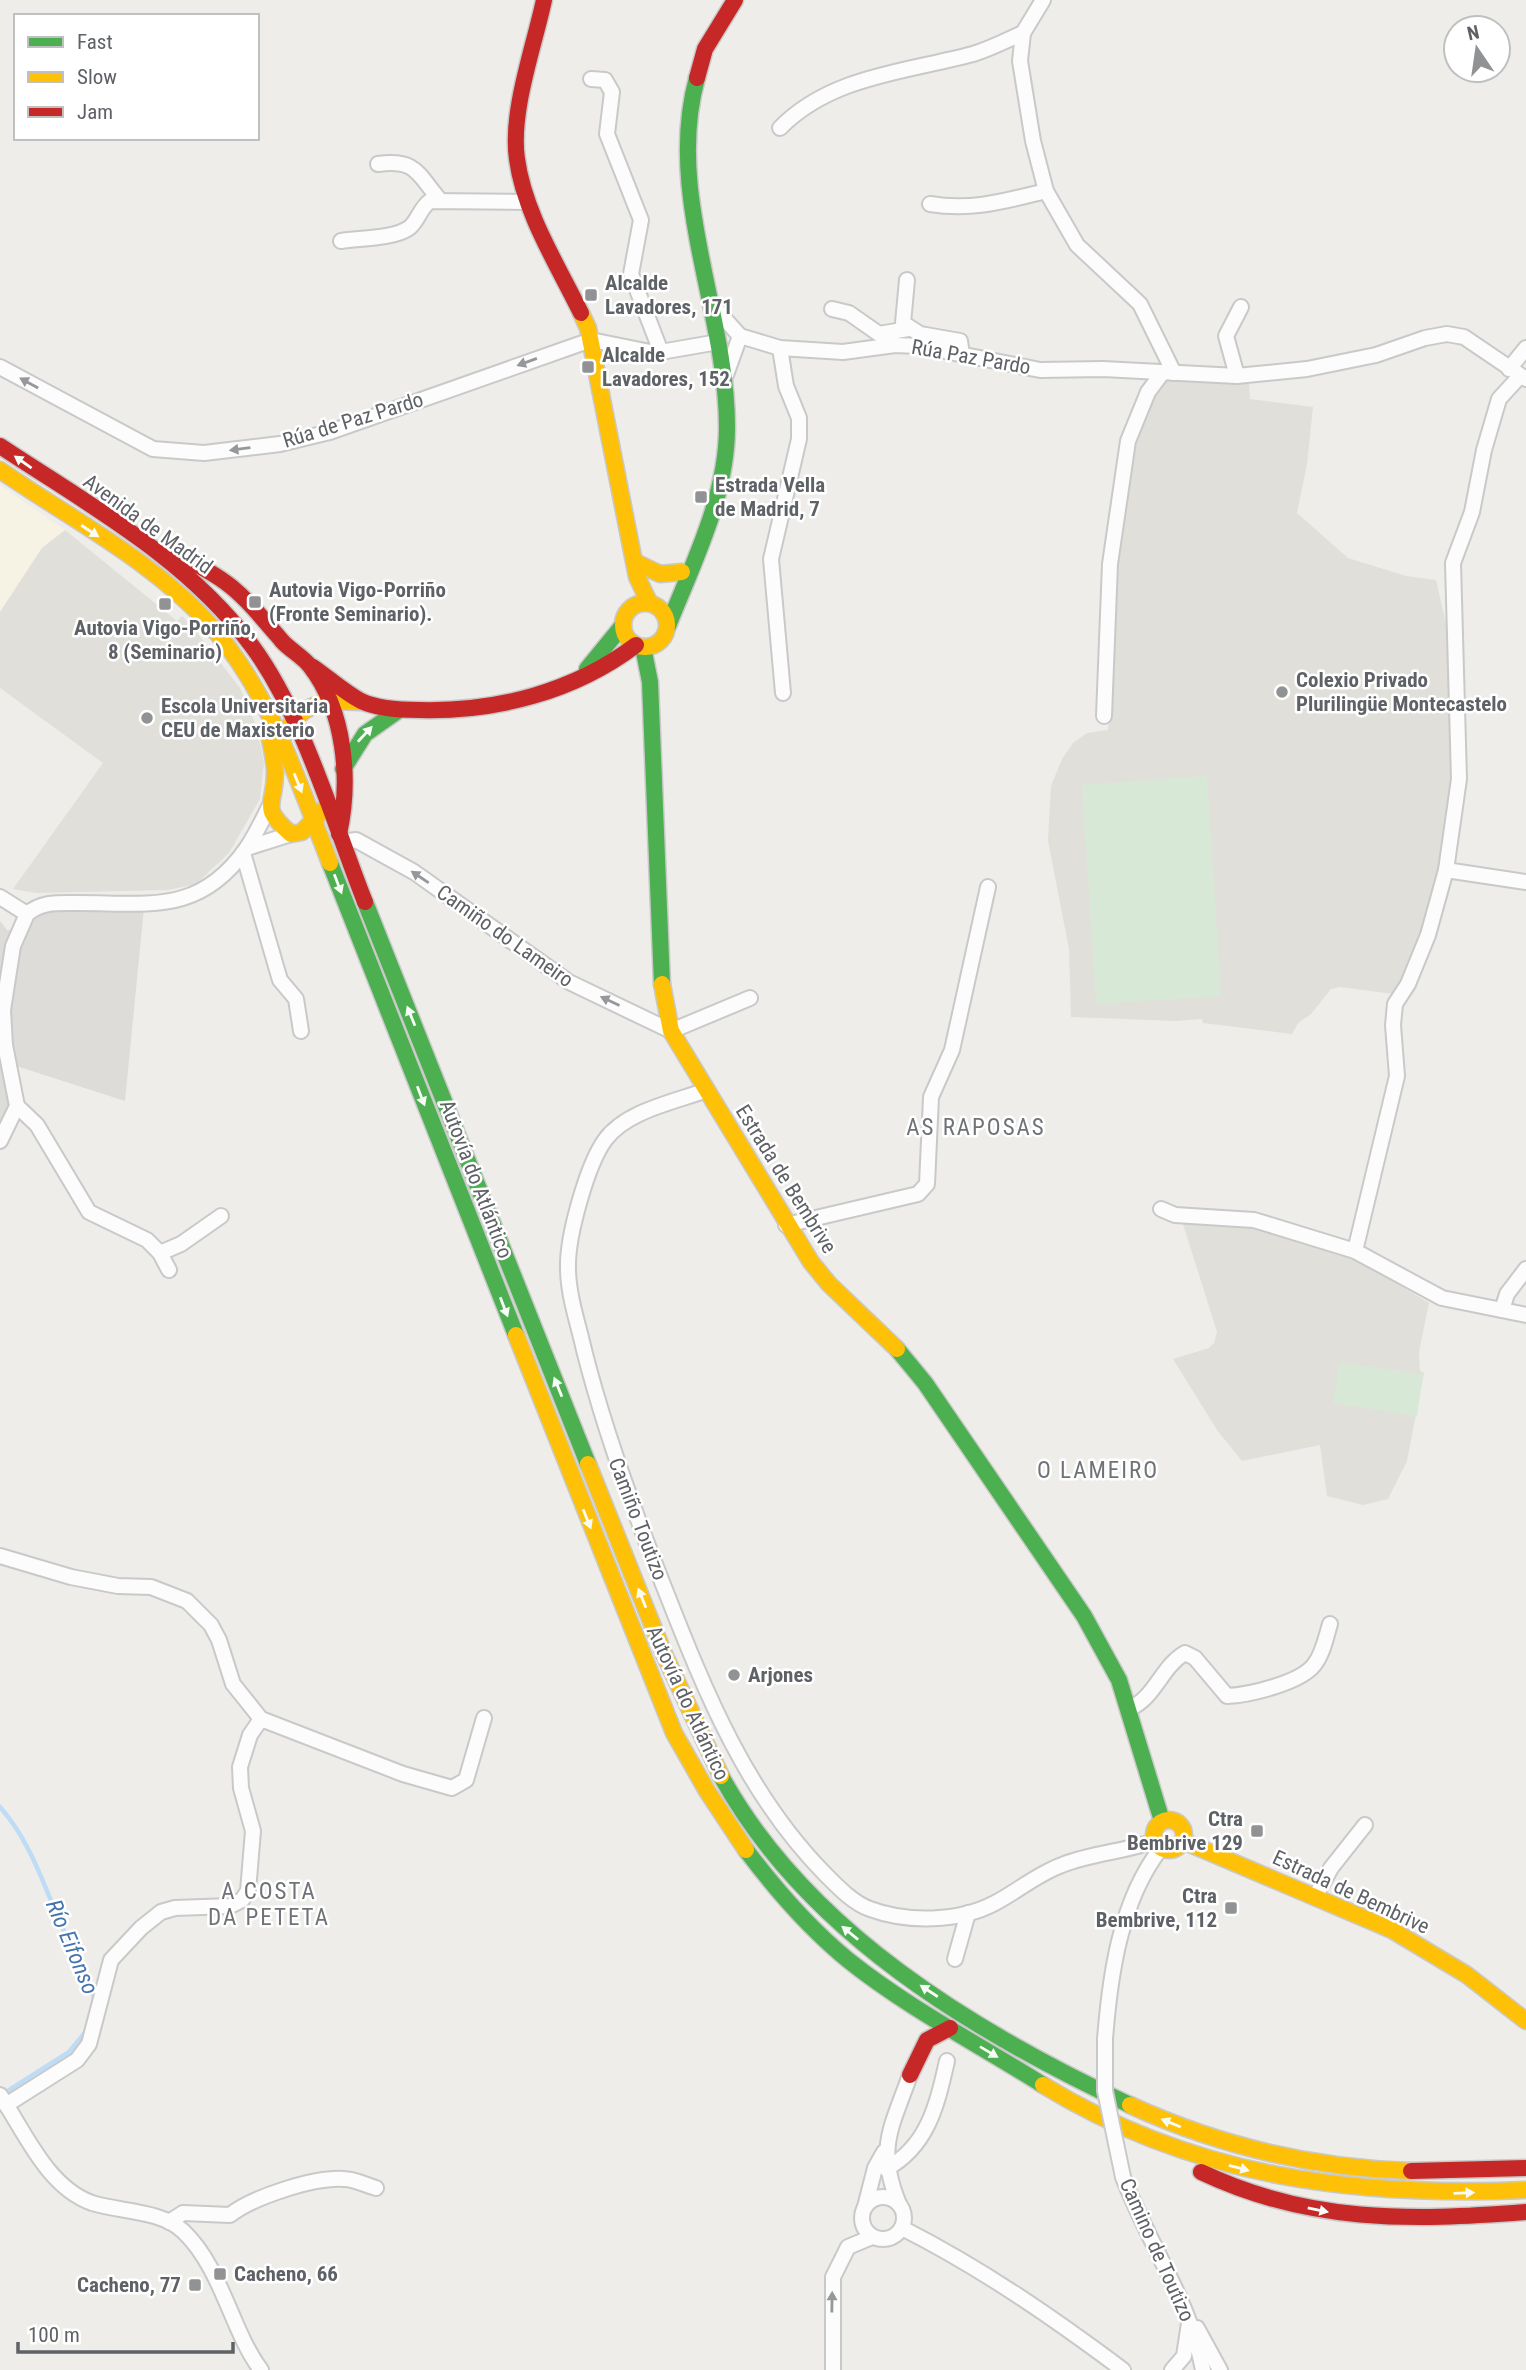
<svg xmlns="http://www.w3.org/2000/svg" width="1526" height="2370" viewBox="0 0 1526 2370" font-family="'Roboto Condensed',sans-serif">
<style>
.commercial{fill:#f6f2e4}
.industrial{fill:#dedcd9}
.education{fill:#e1dfd9}
.green{fill:#d7e9d6}
.lines{fill:none;stroke-linecap:round;stroke-linejoin:round}
.stream{stroke:#bfdcf6;stroke-width:4.5}
.street-casing{stroke:#cac9ca;stroke-width:18}
.fast-casing{stroke:#c9c9c9;stroke-width:19}
.slow-casing{stroke:#c9c9c9;stroke-width:19}
.jam-casing{stroke:#c9c9c9;stroke-width:19}
.street{stroke:#fcfcfc;stroke-width:14}
.fast{stroke:#4caf50;stroke-width:16}
.slow{stroke:#ffc107;stroke-width:16}
.jam{stroke:#c62828;stroke-width:16}
.street-bridge-casing{stroke:#cac9ca;stroke-width:18;stroke-linecap:butt}
.street-bridge{stroke:#fcfcfc;stroke-width:14}
.oneway{fill:#95979a}
.oneway2{fill:#f6fbf6}
.poi-dot{fill:#909294;stroke:#fff;stroke-width:2.5}
.labels{text-anchor:middle;dominant-baseline:central;stroke-width:5;stroke-linejoin:round;paint-order:stroke}
.poi-label{font-size:21px;font-weight:bold;fill:#5e6166;stroke:#fff;text-anchor:start}
.street-label{font-size:21px;fill:#5e6166;stroke:#fff}
.neighbourhood-label{font-size:23px;letter-spacing:2px;fill:#6f7378;stroke:#fff}
.water-label{font-size:23px;font-style:italic;fill:#4674ae;stroke:#fff}
</style>
<rect width="100%" height="100%" fill="#eeede9"/>
<path class="commercial" d="M0,485l65,45 -23,18 -42,64z"/>
<path class="industrial" d="M144,908l-19,193 -115,-37 7,30 -17,47v-220l7,9h20l10,-14 8,-5z"/>
<g class="education">
<path d="M1167,380l82,4 1,15 63,8 -6,57 -10,49 51,45 58,18 30,4 17,74 2,113 -10,88 -15,59 -27,72 -10,8 -53,-7 -9,2 -20,25 -13,9 -6,11 -89,-11 -1,-4 -25,2 -106,-4 -2,-68 -21,-108 3,-55 11,-27 11,-16 14,-10 21,-3 7,-181 17,-108 28,-58z"/>
<path d="M65,530l112,91 5,-5 13,14 45,58 17,40 7,34 -4,37 -31,54 -33,31 -28,6 -132,3 -23,-4 90,-126 -103,-75v-76l42,-64z"/>
<path d="M1182,1221l74,6 104,34 69,42 -10,49 1,19 4,2 -17,88 -19,38 -25,6 -36,-9 -7,-51 -78,16 -25,-31 -44,-71 36,-11 5,-5 3,-11z"/>
</g>
<g class="green">
<path d="M1207,776l14,220 -125,8 -14,-219z"/>
<path d="M1340,1362l83,13 -6,41 -84,-13z"/>
</g>
<g class="lines">
<g class="stream">
<path d="M0,1807c31,35 44,79 62,120 12,26 27,47 33,75"/>
<path d="M3,2094l66,-42 18,-22"/>
</g>
<g class="street-casing">
<g id="street">
<path d="M1043,0l-20,33 -3,28 13,80 13,50 31,54 63,59 34,69"/>
<path d="M591,79l14,1 7,12 -5,42 34,86 -10,54 30,78"/>
<path d="M780,128c51,-52 126,-56 193,-74 17,-5 34,-14 50,-21"/>
<path d="M378,164c38,-5 39,9 61,35"/>
<path d="M930,204c42,7 75,-3 116,-13"/>
<path d="M341,241c19,-3 52,-2 68,-13 9,-7 11,-20 21,-27l98,1"/>
<path d="M907,280l-4,43 17,11 40,7 2,14"/>
<path d="M714,307l26,29 -14,39"/>
<path d="M832,309l17,4 30,21 29,-5"/>
<path d="M740,336l40,12 63,4 52,-7 24,1 121,24 63,-1 134,7 70,-7 69,-14 49,-17 22,-4 17,3 62,42"/>
<path d="M780,348l6,38 13,32v21l-28,120 12,134"/>
<path d="M0,367l153,82 51,4 76,-9 50,-12 261,-92 64,13 63,-11"/>
<path d="M1509,369l17,-21"/>
<path d="M1237,376l-11,-40 15,-29"/>
<path d="M1104,716l6,-152 18,-123 20,-49 15,-20"/>
<path d="M342,842l14,-2 58,32 155,110 102,49 79,-33"/>
<path d="M247,848l44,-14"/>
<path d="M243,853l37,127 16,19 5,32"/>
<path d="M1446,870l80,12"/>
<path d="M0,897l27,17"/>
<path d="M707,1090c-33,12 -81,21 -102,50 -18,25 -38,97 -37,128 0,27 10,55 16,82 21,83 50,162 82,242 40,102 81,203 159,282 13,13 28,29 45,35 38,14 89,13 125,-6 23,-12 42,-29 67,-38 30,-12 62,-13 92,-24"/>
<path d="M17,1106l20,19 52,87 58,28 13,13 9,17"/>
<path d="M0,1141l17,-35 -12,-61 -2,-35 10,-64 14,-32c15,-13 32,-11 51,-11 72,0 121,12 168,-54 9,-13 16,-28 23,-42"/>
<path d="M1161,1209l14,6 79,5 101,31 87,47 84,17"/>
<path d="M786,1225l132,-31 9,-10 4,-87 21,-47 36,-163"/>
<path d="M1355,1251l42,-175 -4,-51 2,-21 13,-20 20,-49 18,-65 13,-91 -6,-216 19,-51 12,-62 15,-51 21,-23"/>
<path d="M160,1253l21,-9 40,-28"/>
<path d="M1502,1310l5,-16 19,-25"/>
<path d="M0,1556l71,21 47,9 33,1 36,14 24,24 8,15 14,44 28,35 142,55 49,14 14,-8 18,-62"/>
<path d="M1129,1709c27,-12 32,-42 56,-56l10,5 32,38c22,-1 73,-13 87,-31 9,-11 12,-28 16,-41"/>
<path d="M1315,1897l16,-29 34,-43"/>
<path d="M955,1959l13,-46"/>
<path d="M1105,2039c5,-64 15,-138 56,-191"/>
<path d="M0,2095c25,37 47,92 92,108 29,9 68,7 91,28 39,37 48,99 78,139"/>
<path d="M6,2105l71,-45 12,-16 22,-84 30,-32 20,-16 14,-4 55,-2 12,-6 6,-9 5,-60 -12,-43 -1,-21 10,-32 11,-16"/>
<path d="M886,2169c42,-23 51,-64 61,-108"/>
<path d="M1123,2177c25,66 67,124 80,193"/>
<circle cx="883" cy="2218" r="21"/>
<path d="M899,2204c-23,-56 -8,-75 11,-129"/>
<path d="M865,2207l10,-39 9,-16"/>
<path d="M169,2222l14,-9 47,2c23,-18 84,-38 114,-36 10,0 22,6 32,9"/>
<path d="M902,2228c79,40 150,89 221,142"/>
<path d="M1197,2328l23,42"/>
<path d="M833,2370v-93l15,-30 24,-10"/>
<path d="M1172,2370l12,-14 5,-33"/>
</g>
</g>
<g class="fast-casing">
<g id="fast">
<path d="M668,626c25,-63 59,-129 59,-199 0,-115 -62,-234 -30,-349"/>
<path d="M643,647l7,35 12,302"/>
<path d="M587,669l36,-44"/>
<path d="M343,769l22,-35 34,-24"/>
<path d="M330,863l186,472"/>
<path d="M365,902l223,562"/>
<path d="M897,1349l28,34 159,233 35,64 43,141"/>
<path d="M721,1776c85,155 253,256 409,329"/>
<path d="M746,1850c30,40 63,78 102,110 60,48 130,84 195,125"/>
</g>
</g>
<g class="slow-casing">
<g id="slow">
<path d="M581,313l7,15 49,249 12,25"/>
<path d="M0,470c71,49 152,90 210,155 60,67 88,156 120,238"/>
<path d="M635,562l25,12 22,-2"/>
<circle cx="645" cy="625" r="22"/>
<path d="M285,734c18,-34 43,-34 78,-32"/>
<path d="M270,739c2,11 5,23 5,34 0,34 -16,33 16,61l11,-2 22,-23"/>
<path d="M662,984l9,47 140,231 18,22 68,65"/>
<path d="M516,1335l158,398 33,58 39,59"/>
<path d="M588,1464l76,190 57,122"/>
<circle cx="1169" cy="1835" r="15"/>
<path d="M1183,1841l209,89 75,45 59,46"/>
<path d="M1043,2085c150,92 310,112 483,105"/>
<path d="M1130,2105c89,41 184,63 281,66"/>
</g>
</g>
<g class="jam-casing">
<g id="jam">
<path d="M544,0c-10,47 -34,112 -27,159 7,53 40,105 64,154"/>
<path d="M697,78l8,-29 30,-49"/>
<path d="M0,446c89,59 187,112 252,200 51,69 81,175 113,256"/>
<path d="M171,553c59,25 71,41 111,88 8,9 20,15 28,25 35,45 41,114 29,168"/>
<path d="M313,667c16,11 31,25 48,34 17,8 40,9 58,9 77,2 155,-18 217,-65"/>
<path d="M910,2075l17,-35 23,-12"/>
<path d="M1411,2171l115,-3"/>
<path d="M1201,2172c107,51 209,49 325,40"/>
</g>
</g>
<use href="#street" class="street"/>
<use href="#fast" class="fast"/>
<use href="#slow" class="slow"/>
<use href="#jam" class="jam"/>
<g class="street-bridge-casing">
<path id="street-bridge" d="M1105,2039v52l18,86"/>
</g>
<use href="#street-bridge" class="street-bridge"/>
</g>
<defs><path id="oneway-solid" d="M-6-.8H1V-3.2L6.5 0L1 3.2V.8H-6Z" transform="scale(1.75)"/></defs>
<g class="oneway">
<use href="#oneway-solid" transform="translate(527 362) rotate(160)"/>
<use href="#oneway-solid" transform="translate(29 383) rotate(-151)"/>
<use href="#oneway-solid" transform="translate(240 449) rotate(173)"/>
<use href="#oneway-solid" transform="translate(420 877) rotate(-146)"/>
<use href="#oneway-solid" transform="translate(610 1001) rotate(-155)"/>
<use href="#oneway-solid" transform="translate(832 2302) rotate(-89)"/>
</g>
<g class="oneway2">
<use href="#oneway-solid" transform="translate(23 462) rotate(-145)"/>
<use href="#oneway-solid" transform="translate(90 531) rotate(33)"/>
<use href="#oneway-solid" transform="translate(365 734) rotate(-47)"/>
<use href="#oneway-solid" transform="translate(298 783) rotate(68)"/>
<use href="#oneway-solid" transform="translate(338 884) rotate(69)"/>
<use href="#oneway-solid" transform="translate(411 1016) rotate(-112)"/>
<use href="#oneway-solid" transform="translate(421 1096) rotate(69)"/>
<use href="#oneway-solid" transform="translate(504 1307) rotate(69)"/>
<use href="#oneway-solid" transform="translate(558 1387) rotate(-112)"/>
<use href="#oneway-solid" transform="translate(587 1519) rotate(68)"/>
<use href="#oneway-solid" transform="translate(642 1598) rotate(-112)"/>
<use href="#oneway-solid" transform="translate(850 1933) rotate(-141)"/>
<use href="#oneway-solid" transform="translate(929 1991) rotate(-147)"/>
<use href="#oneway-solid" transform="translate(989 2052) rotate(31)"/>
<use href="#oneway-solid" transform="translate(1171 2123) rotate(-158)"/>
<use href="#oneway-solid" transform="translate(1239 2168) rotate(15)"/>
<use href="#oneway-solid" transform="translate(1464 2193) rotate(-2)"/>
<use href="#oneway-solid" transform="translate(1318 2210) rotate(12)"/>
</g>
<g class="poi-dot">
<rect x="584" y="288" width="14" height="14" rx="3.5"/>
<rect x="581" y="360" width="14" height="14" rx="3.5"/>
<rect x="694" y="490" width="14" height="14" rx="3.5"/>
<rect x="248" y="595" width="14" height="14" rx="3.5"/>
<rect x="158" y="597" width="14" height="14" rx="3.5"/>
<circle cx="1282" cy="692" r="7"/>
<circle cx="147" cy="718" r="7"/>
<circle cx="734" cy="1675" r="7"/>
<rect x="1250" y="1824" width="14" height="14" rx="3.5"/>
<rect x="1224" y="1901" width="14" height="14" rx="3.5"/>
<rect x="213" y="2267" width="14" height="14" rx="3.5"/>
<rect x="188" y="2278" width="14" height="14" rx="3.5"/>
</g>
<g class="labels">
<g class="poi-label">
<text x="605" y="283">Alcalde<tspan x="605" dy="24">Lavadores, 171</tspan></text>
<text x="602" y="355">Alcalde<tspan x="602" dy="24">Lavadores, 152</tspan></text>
<text x="715" y="485">Estrada Vella<tspan x="715" dy="24">de Madrid, 7</tspan></text>
<text x="269" y="590">Autovia Vigo-Porriño<tspan x="269" dy="24">(Fronte Seminario).</tspan></text>
<text x="165" y="628" text-anchor="middle">Autovia Vigo-Porriño,<tspan x="165" dy="24">8 (Seminario)</tspan></text>
<text x="1296" y="680">Colexio Privado<tspan x="1296" dy="24">Plurilingüe Montecastelo</tspan></text>
<text x="161" y="706">Escola Universitaria<tspan x="161" dy="24">CEU de Maxisterio</tspan></text>
<text x="748" y="1675">Arjones</text>
<text x="1243" y="1819" text-anchor="end">Ctra<tspan x="1243" dy="24">Bembrive 129</tspan></text>
<text x="1217" y="1896" text-anchor="end">Ctra<tspan x="1217" dy="24">Bembrive, 112</tspan></text>
<text x="234" y="2274">Cacheno, 66</text>
<text x="181" y="2285" text-anchor="end">Cacheno, 77</text>
</g>
<g class="street-label">
<text transform="translate(971 357) rotate(10)">Rúa Paz Pardo</text>
<text transform="translate(353 420) rotate(-17)">Rúa de Paz Pardo</text>
<text transform="translate(148 524) rotate(36)">Avenida de Madrid</text>
<text transform="translate(505 936) rotate(35)">Camiño do Lameiro</text>
<text transform="translate(476 1179) rotate(69)">Autovía do Atlántico</text>
<text transform="translate(786 1179) rotate(58)">Estrada de Bembrive</text>
<text transform="translate(638 1519) rotate(69)">Camiño Toutizo</text>
<text transform="translate(688 1703) rotate(65)">Autovía do Atlántico</text>
<text transform="translate(1351 1892) rotate(25)">Estrada de Bembrive</text>
<text transform="translate(1157 2250) rotate(66)">Camino de Toutizo</text>
</g>
<g class="neighbourhood-label">
<text x="976" y="1127">AS RAPOSAS</text>
<text x="1098" y="1470">O LAMEIRO</text>
<text x="269" y="1891">A COSTA<tspan x="269" dy="26">DA PETETA</tspan></text>
</g>
<g class="water-label">
<text transform="translate(72 1947) rotate(67)">Río Eifonso</text>
</g>
</g>
<rect x="14" y="14" width="245" height="126" fill="#ffffff" stroke="#bfc0c2" stroke-width="2"/>
<rect x="28" y="37" width="35" height="10" fill="#4caf50" stroke="#bfc0c2" stroke-width="2"/>
<text x="77" y="49" font-size="21" fill="#5e6166">Fast</text>
<rect x="28" y="72" width="35" height="10" fill="#ffc107" stroke="#bfc0c2" stroke-width="2"/>
<text x="77" y="84" font-size="21" fill="#5e6166">Slow</text>
<rect x="28" y="107" width="35" height="10" fill="#c62828" stroke="#bfc0c2" stroke-width="2"/>
<text x="77" y="119" font-size="21" fill="#5e6166">Jam</text>
<g transform="translate(1477 49) rotate(347)"><circle r="33" fill="#ffffff" stroke="#bfc0c2" stroke-width="2"/>
<path d="M0-5L12 26L0 18L-12 26Z" fill="#909294"/>
<text y="-10" font-size="19" font-weight="bold" text-anchor="middle" fill="#5e6166">N</text>
</g>
<path d="M18 2342v10h215v-10" fill="none" stroke="#5e6166" stroke-width="3.5"/>
<text x="28" y="2342" font-size="21" fill="#5e6166" stroke="#ffffff" stroke-width="5" paint-order="stroke">100 m</text>
</svg>
